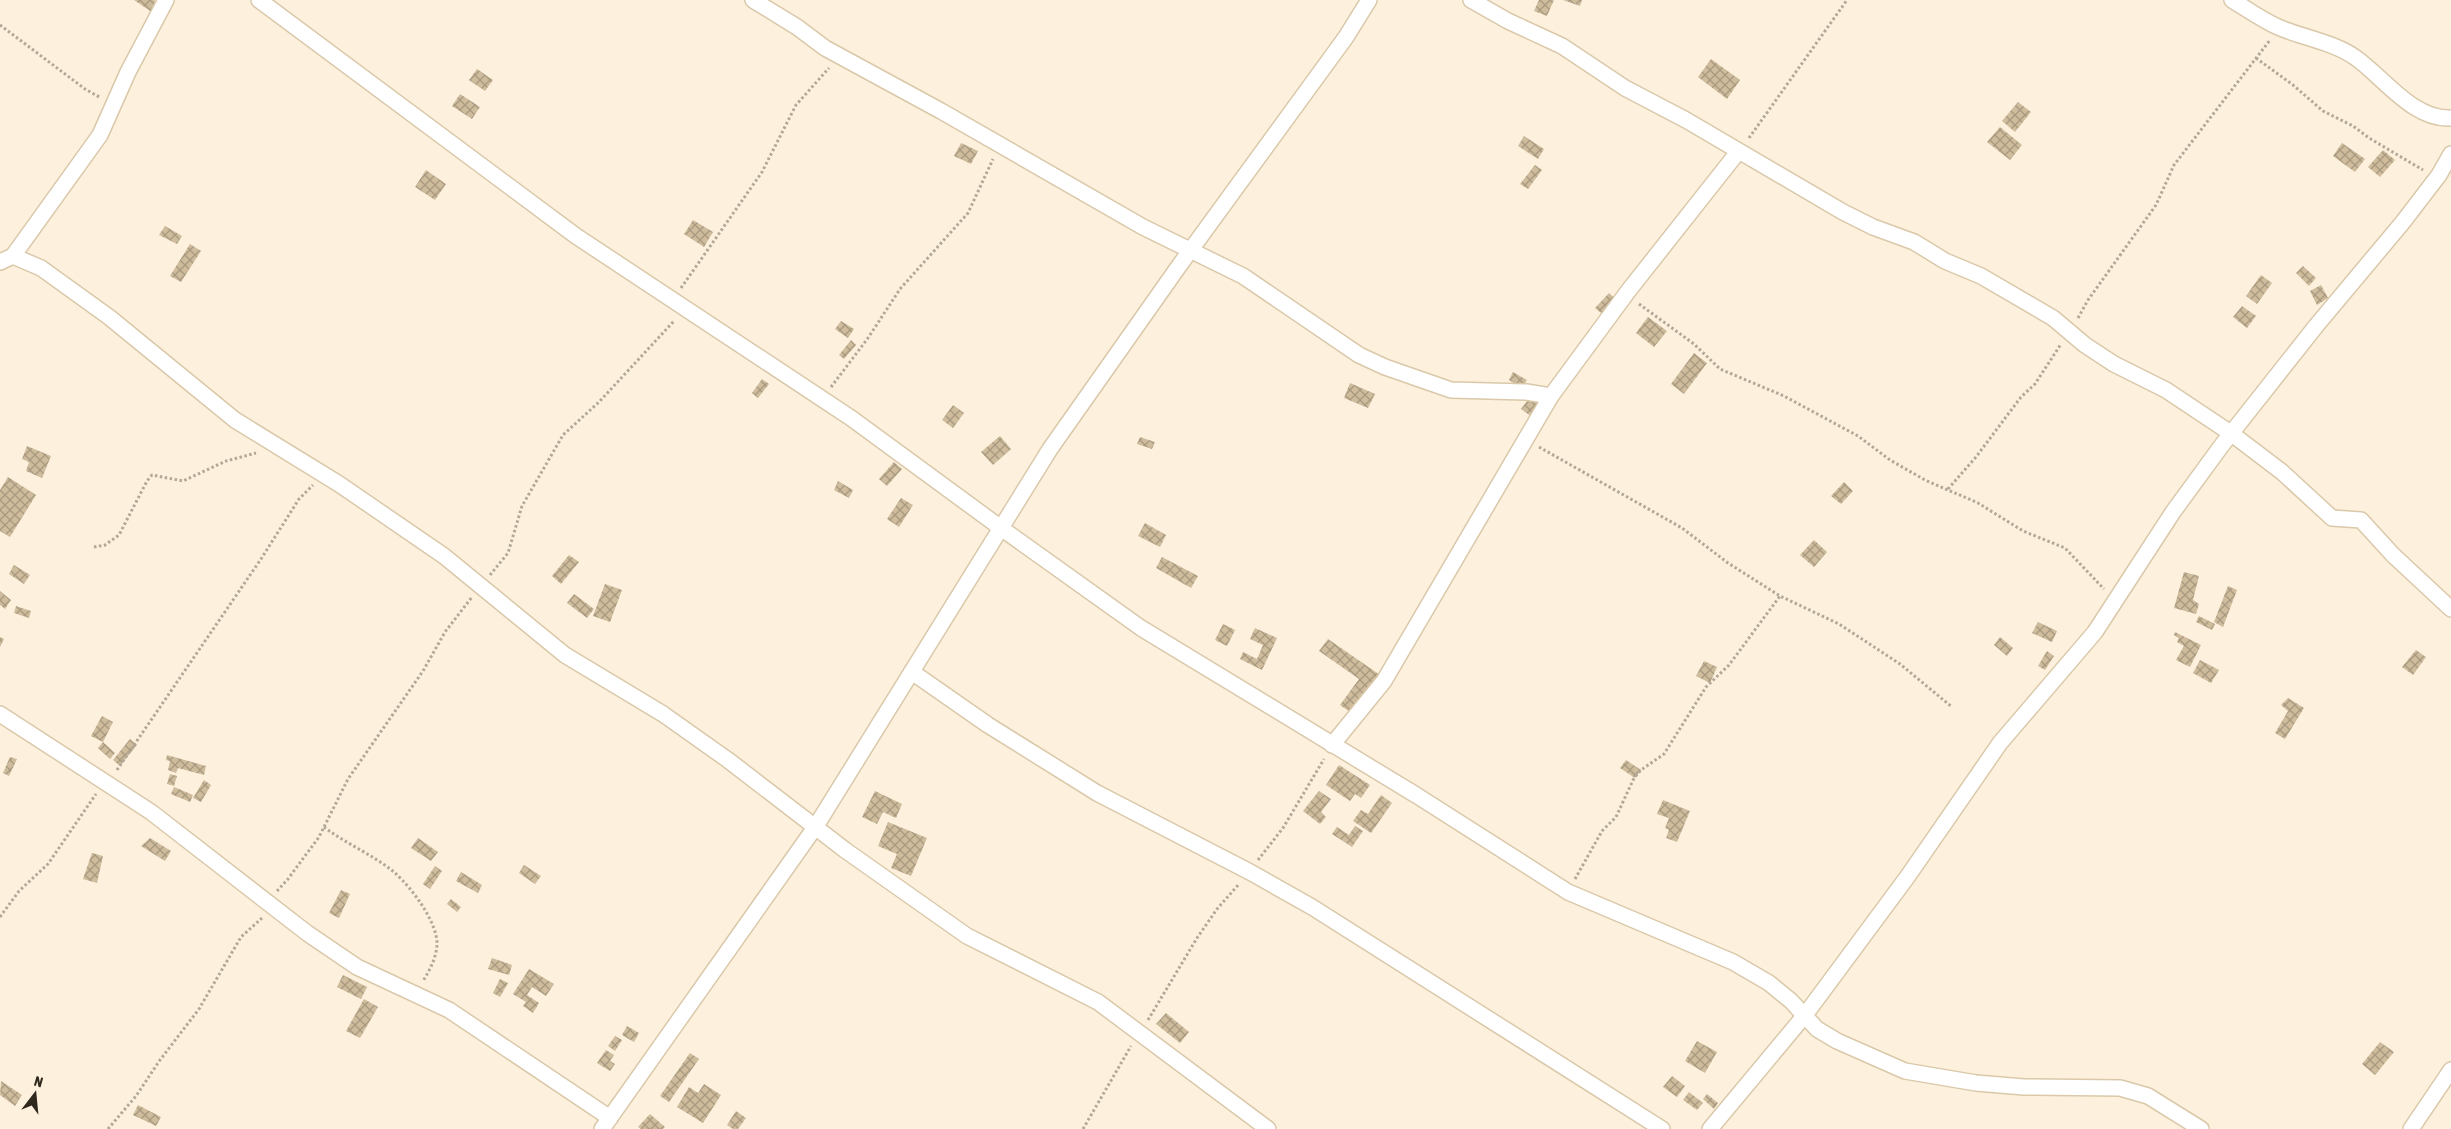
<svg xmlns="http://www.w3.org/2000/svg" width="2451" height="1129" viewBox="0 0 2451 1129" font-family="'Asap Condensed',sans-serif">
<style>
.building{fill:url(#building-cross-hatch)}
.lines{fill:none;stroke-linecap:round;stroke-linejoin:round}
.street-casing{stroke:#dac8a9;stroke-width:18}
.path{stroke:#b2a898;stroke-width:3;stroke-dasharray:2.5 2.5;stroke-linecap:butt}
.street{stroke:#fff;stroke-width:15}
</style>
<defs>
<pattern id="building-cross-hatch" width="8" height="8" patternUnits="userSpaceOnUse" patternTransform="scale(1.25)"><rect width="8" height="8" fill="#cebc9d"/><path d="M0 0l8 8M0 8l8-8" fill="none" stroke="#a8997f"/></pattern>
</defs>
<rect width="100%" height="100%" fill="#fdf1de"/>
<g class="building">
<path d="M134,0h20l5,4 -6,9z"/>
<path d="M1539,0h15l-7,16 -13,-5z"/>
<path d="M1563,0h19l-2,6z"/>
<path d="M1711,59l29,21 -13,19 -29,-22z"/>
<path d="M477,69l16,11 -8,11 -16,-11z"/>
<path d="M460,94l20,13 -8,12 -20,-13z"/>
<path d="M2018,102l13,10 -16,20 -13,-11z"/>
<path d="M2000,127l22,18 -12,15 -23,-18z"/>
<path d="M1524,136l20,13 -6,10 -20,-13z"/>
<path d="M961,143l17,8 -7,13 -17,-8z"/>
<path d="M2342,143l23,16 -10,13 -22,-16z"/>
<path d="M2383,150l12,10 -15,17 -12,-10z"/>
<path d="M1535,165l7,5 -14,19 -8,-5z"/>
<path d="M426,170l20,14 -11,16 -20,-13z"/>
<path d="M693,220l20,12 -9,15 -20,-13z"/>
<path d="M165,226l17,10 -5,8 -18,-9z"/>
<path d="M190,244l11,7 -20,31 -11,-6z"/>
<path d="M2303,266l13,12 -7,8 -13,-13z"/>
<path d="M2261,275l11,8 -15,21 -11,-8z"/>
<path d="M2321,285l7,13 -11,7 -7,-14z"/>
<path d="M1609,293l11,10 -14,14 -11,-9z"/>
<path d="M2242,306l14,10 -9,12 -14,-11z"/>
<path d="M1648,317l19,14 -13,16 -18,-14z"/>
<path d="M841,321l13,8 -6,9 -13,-9z"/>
<path d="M851,340l5,5 -12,14 -5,-4z"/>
<path d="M1694,353l13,10 -23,31 -13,-10z"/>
<path d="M1513,372l14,8 -5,8 -13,-8z"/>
<path d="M762,379l7,5 -11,14 -6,-5z"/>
<path d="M1350,383l25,11 -7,14 -24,-10z"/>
<path d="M1531,396l10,7 -9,14 -11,-8z"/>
<path d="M953,405l11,8 -11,15 -11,-8z"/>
<path d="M1000,436l11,13 -18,16 -12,-13z"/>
<path d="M1140,437l15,5 -3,7 -15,-5z"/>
<path d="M27,446l24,10 -9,22 -16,-7 3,-9 -7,-3z"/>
<path d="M894,462l8,7 -15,17 -8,-7z"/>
<path d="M8,477l28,18 -26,42 -10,-6v-41z"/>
<path d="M838,481l15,9 -4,8 -15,-8z"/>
<path d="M1844,482l9,9 -12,13 -10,-8z"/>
<path d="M901,498l12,7 -14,22 -12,-8z"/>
<path d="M1145,523l21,12 -6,12 -22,-11z"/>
<path d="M1814,540l13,12 -13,15 -14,-12z"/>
<path d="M569,555l10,7 -18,22 -9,-8z"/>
<path d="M1162,557l36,19 -7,12 -35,-20z"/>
<path d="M14,565l16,10 -6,9 -15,-10z"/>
<path d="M2184,572l15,4 -6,24 6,4 -3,10 -22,-6z"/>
<path d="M605,584l17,6 -12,32 -17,-6z"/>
<path d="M2228,586l9,4 -14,37 -9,-5z"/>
<path d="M0,591l11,9 -6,9 -5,-4z"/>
<path d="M574,594l20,15 -7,9 -20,-15z"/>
<path d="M16,606l15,5 -2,7 -15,-5z"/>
<path d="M2199,616l16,8 -3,6 -16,-8z"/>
<path d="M2038,622l19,9 -5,11 -20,-9z"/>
<path d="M1223,624l12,6 -8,16 -12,-6z"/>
<path d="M1255,628l22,10 -15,32 -22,-11 3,-7 14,7 6,-14 -13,-6z"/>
<path d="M2175,632l26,13 -11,22 -14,-7 8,-14 -7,-4 2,-4 -5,-3z"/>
<path d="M0,637l4,2 -4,8z"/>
<path d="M2000,637l13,11 -6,8 -13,-11z"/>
<path d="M1328,639l52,36 -27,39 -13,-9 19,-26 -40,-28z"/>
<path d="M2416,650l10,7 -13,18 -11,-8z"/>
<path d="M2047,651l7,5 -9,14 -7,-4z"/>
<path d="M2200,660l19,10 -8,13 -18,-10z"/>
<path d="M1704,661l13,6 -7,16 -14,-7z"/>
<path d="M2288,698l16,10 -19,31 -10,-6 13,-22 -7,-6z"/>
<path d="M102,716l11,6 -10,20 -12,-6z"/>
<path d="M130,739l7,6 -17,21 -7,-6z"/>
<path d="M103,742l12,11 -5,6 -12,-11z"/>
<path d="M167,755l39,11 -2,9 -26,-7 -2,5 -8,-3 2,-9 -4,-1z"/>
<path d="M10,757l7,2 -8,17 -6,-3z"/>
<path d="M1626,760l15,10 -6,8 -15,-10z"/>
<path d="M1339,765l31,20 -9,13 -6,-4 -5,7 -24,-16z"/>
<path d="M170,774l7,2 -3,10 -7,-2z"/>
<path d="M204,780l7,5 -10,17 -8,-4z"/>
<path d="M174,787l19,8 -3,7 -19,-8z"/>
<path d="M875,791l27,13 -6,14 -13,-6 -6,12 -15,-7z"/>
<path d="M1319,791l12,8 -10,13 5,5 -6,7 -17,-13z"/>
<path d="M1381,795l11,8 -21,30 -18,-12 8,-11 7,4z"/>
<path d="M1663,800l27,11 -13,31 -11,-4 3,-8 -4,-2 4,-10 -12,-4z"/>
<path d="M888,822l39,16 -16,38 -20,-8 6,-14 -19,-8z"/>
<path d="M1355,826l8,5 -11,16 -20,-13 5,-7 12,8z"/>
<path d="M150,838l21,13 -6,10 -24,-15z"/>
<path d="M418,838l20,14 -7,9 -20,-13z"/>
<path d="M92,853l11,3 -6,27 -14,-4z"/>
<path d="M524,865l17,11 -6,8 -16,-11z"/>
<path d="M435,866l7,5 -12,18 -7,-5z"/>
<path d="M461,872l21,13 -4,8 -22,-12z"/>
<path d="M341,890l9,4 -11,24 -10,-5z"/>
<path d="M451,899l10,8 -4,5 -10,-8z"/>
<path d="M492,958l20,7 -3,10 -21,-6z"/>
<path d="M529,969l25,15 -8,12 -14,-9 -5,8 12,8 -6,10 -10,-7 3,-4 -13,-8z"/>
<path d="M343,975l24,12 -6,12 -24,-12z"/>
<path d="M500,979l8,4 -8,14 -7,-4z"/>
<path d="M364,999l14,8 -18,31 -14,-7z"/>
<path d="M1166,1013l23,19 -9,11 -24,-19z"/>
<path d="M627,1026l12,7 -5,9 -12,-7z"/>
<path d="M615,1036l7,4 -7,11 -7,-5z"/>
<path d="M1697,1041l20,11 -12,21 -20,-12z"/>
<path d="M2380,1042l14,10 -19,23 -13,-11z"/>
<path d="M606,1050l8,5 -4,6 5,3 -5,7 -13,-8z"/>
<path d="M690,1053l9,6 -30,43 -9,-6z"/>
<path d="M1672,1076l13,10 -8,11 -14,-10z"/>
<path d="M1,1081l21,14 -7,11 -15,-11z"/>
<path d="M704,1084l17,11 -18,28 -26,-16 12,-20 9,6z"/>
<path d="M1689,1092l14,11 -6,7 -14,-10z"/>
<path d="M1707,1094l11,9 -4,6 -11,-10z"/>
<path d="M138,1105l23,12 -5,9 -23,-11z"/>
<path d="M736,1111l10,7 -8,11h-5l-6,-4z"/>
<path d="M650,1114l15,13 -2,2h-22l-3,-2z"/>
</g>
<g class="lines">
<g class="street-casing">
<g id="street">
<path d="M259,0l317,236 275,182 150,110 140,100 275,167 152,97 165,70 36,21 22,18 26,28 20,12 68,30 71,12 48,4 96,1 28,8 53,33"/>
<path d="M753,0l44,27 28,21 116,63 202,116 100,49 116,79 26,12 66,23 75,2 25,4"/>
<path d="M1471,0l37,21 54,25 63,42 61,32 157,92 30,15 41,15 31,19 36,15 72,42 32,27 29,19 52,26 66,44 50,38 50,46 29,2 32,35 58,54"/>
<path d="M2232,0c15,9 30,20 46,27 25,11 56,15 78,31 28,20 57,62 95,60"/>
<path d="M13,256l87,-121 28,-63 38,-72"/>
<path d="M0,262l13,-6 28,12 68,49 126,103 104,64 105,72 121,99 98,59 65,46 117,90 122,86 131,66 170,127"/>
<path d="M912,672l76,53 109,68 153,79 62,35 350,222"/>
<path d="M0,714l151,98 156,121 50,34 92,43 161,108"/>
<path d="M1332,745l52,-64 167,-285 78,-106 109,-138"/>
<path d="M602,1129l214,-303 234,-377 129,-183 167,-229 23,-37"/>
<path d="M1710,1129l95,-114 103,-139 92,-133 95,-111 78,-120 49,-67 94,-119 87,-104 36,-47 12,-21"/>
<path d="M2411,1129l40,-59"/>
</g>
</g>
<g class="path">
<path d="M0,25l85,64 16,9"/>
<path d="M2256,58l37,27 30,26 30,15 16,12 54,32"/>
<path d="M1749,138l98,-138"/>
<path d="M681,288l81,-116 34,-67 33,-37"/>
<path d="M1639,304l55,40 26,25 64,27 74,40 32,24 35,20 53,23 45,28 42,17 39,41"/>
<path d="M2078,318l10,-18 68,-95 18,-40 96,-125"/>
<path d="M831,387l37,-49 32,-49 68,-76 25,-54"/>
<path d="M1539,447l143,81 46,35 52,33 59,28 61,40 52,43"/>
<path d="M1948,489l28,-32 45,-60 14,-13 26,-40"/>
<path d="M94,547l11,-2 14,-10 28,-54 5,-6 31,6 43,-20 30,-8"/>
<path d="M490,575l18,-22 14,-47 41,-71 36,-33 75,-81"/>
<path d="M117,770l144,-211 38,-60 14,-14"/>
<path d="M324,827c22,17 50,28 71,46 17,15 43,50 42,72 -1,13 -7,25 -14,36"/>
<path d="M1258,860l25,-32 41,-69"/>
<path d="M1575,879l27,-48 14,-14 18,-39 7,-8 23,-16 42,-67 23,-22 51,-69"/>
<path d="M277,891l11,-12 31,-42 29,-58 75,-108 22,-39 27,-35"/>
<path d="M0,917l19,-26 29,-27 48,-70"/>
<path d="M1148,1020l49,-82 20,-29 22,-25"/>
<path d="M108,1129l28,-33 24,-36 39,-51 42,-72 21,-19"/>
<path d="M1083,1129l48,-83"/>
</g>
<use href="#street" class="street"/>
</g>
<g transform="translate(35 1094) rotate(16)" stroke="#fdf1de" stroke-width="4" paint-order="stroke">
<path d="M0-4L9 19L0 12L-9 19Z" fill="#2f281c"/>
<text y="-8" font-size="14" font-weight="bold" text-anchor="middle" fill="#2f281c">N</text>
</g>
</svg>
